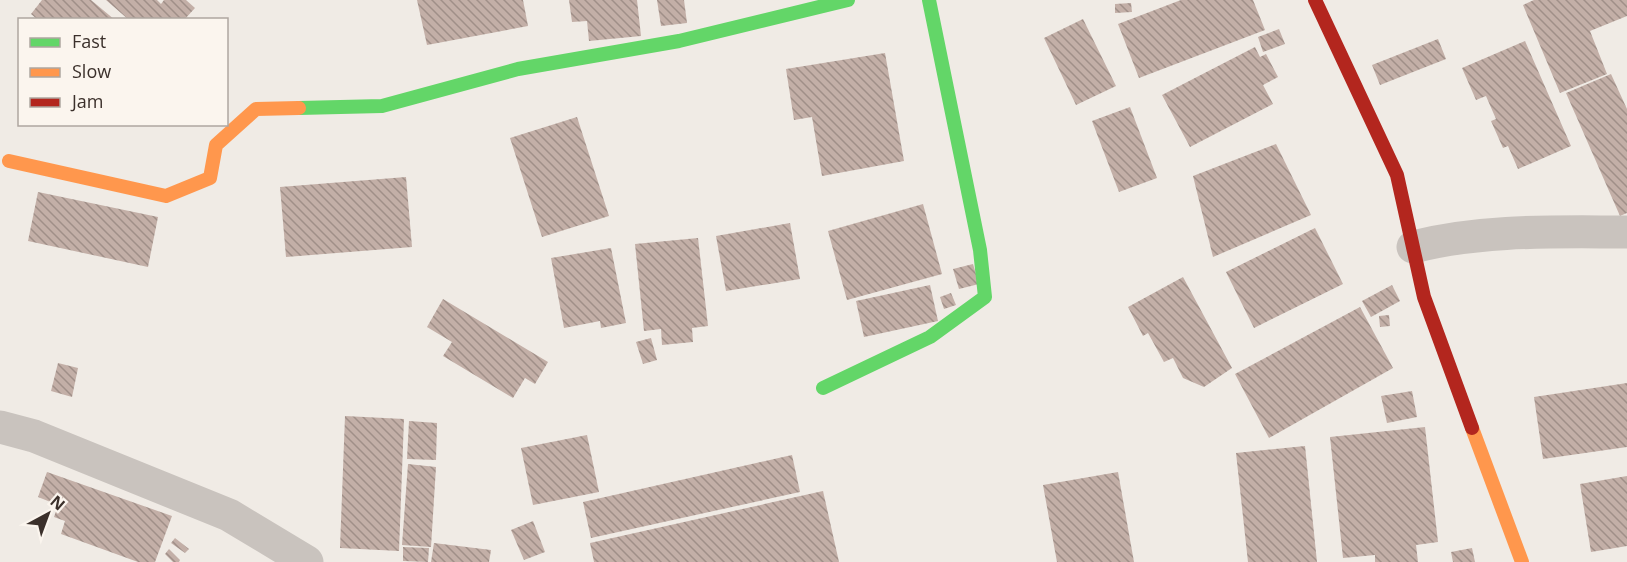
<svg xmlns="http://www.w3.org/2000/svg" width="1627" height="562" viewBox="0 0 1627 562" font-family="'Open Sans',sans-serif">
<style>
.building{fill:url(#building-back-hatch)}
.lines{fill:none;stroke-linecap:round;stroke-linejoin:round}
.street{stroke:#c9c3be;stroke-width:33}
.fast{stroke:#63d668;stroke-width:14}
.slow{stroke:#ff974d;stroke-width:14}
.jam{stroke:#b3261e;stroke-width:14}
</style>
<defs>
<pattern id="building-back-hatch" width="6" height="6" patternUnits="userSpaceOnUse" patternTransform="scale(1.5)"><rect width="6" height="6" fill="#c3afa7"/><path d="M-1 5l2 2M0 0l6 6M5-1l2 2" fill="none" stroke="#a08f88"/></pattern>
</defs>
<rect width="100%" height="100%" fill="#f0ebe5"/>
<g class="building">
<path d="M42,0h49l24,20h-77l-7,-6z"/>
<path d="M106,0h51l4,4 3,-4h22l9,8 -11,12h-55z"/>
<path d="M417,0h106l5,26 -101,19z"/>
<path d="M569,0h68l4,36 -52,5 -2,-20 -15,1z"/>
<path d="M657,0h27l3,23 -26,3z"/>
<path d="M1181,0h72l12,30 -126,48 -21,-54z"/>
<path d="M1534,0h93v16l-37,15 17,43 -47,19 -37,-88z"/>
<path d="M1131,3l1,9 -17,1v-9z"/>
<path d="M1083,19l33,67 -40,19 -32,-67z"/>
<path d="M1279,29l6,15 -22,8 -5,-15z"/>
<path d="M1438,39l8,20 -66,26 -8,-20z"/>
<path d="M1525,41l46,105 -53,23 -10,-23 -5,2 -12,-27 5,-2 -10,-23 -10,4 -14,-32z"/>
<path d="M1255,47l5,10 6,-3 12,23 -15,8 10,19 -83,43 -28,-52z"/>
<path d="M885,53l19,108 -82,15 -10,-59 -18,3 -8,-51z"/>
<path d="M1611,74l16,35v104l-7,3 -54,-123z"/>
<path d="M1130,107l27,71 -38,14 -27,-71z"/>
<path d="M577,117l32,99 -67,21 -32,-99z"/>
<path d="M1276,144l35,71 -98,42 -20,-81z"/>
<path d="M406,177l6,70 -126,10 -6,-70z"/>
<path d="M38,192l120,25 -10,50 -120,-26z"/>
<path d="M923,204l19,70 -95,26 -19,-69z"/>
<path d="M790,223l10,56 -74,12 -10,-55z"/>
<path d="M1315,228l28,56 -89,44 -28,-56z"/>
<path d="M698,238l10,88 -16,2 1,14 -31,3 -1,-16 -17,2 -9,-87z"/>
<path d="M611,248l15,75 -25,5 -1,-7 -36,7 -13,-70z"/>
<path d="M973,264l6,20 -20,5 -6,-20z"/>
<path d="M1183,277l49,91 -28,19 -21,-9 -10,-20 -9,4 -16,-29 -5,3 -15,-29z"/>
<path d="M930,285l8,36 -74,16 -8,-36z"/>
<path d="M1392,285l8,16 -29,16 -9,-16z"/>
<path d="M951,293l5,12 -12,4 -4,-12z"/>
<path d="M443,299l105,63 -13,22 -10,-6 -12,20 -70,-42 9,-14 -25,-15z"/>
<path d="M1360,307l33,61 -124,70 -34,-64z"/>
<path d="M1389,315l1,11 -10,1 -1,-11z"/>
<path d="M651,338l6,22 -14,4 -7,-22z"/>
<path d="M58,363l20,5 -6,29 -21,-6z"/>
<path d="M1627,383v64l-84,12 -9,-62z"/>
<path d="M1412,391l5,26 -30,6 -6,-27z"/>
<path d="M345,416l59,3 -5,132 -59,-3z"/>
<path d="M409,421l28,2 -1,37 -29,-1z"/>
<path d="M1425,427l13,115 -22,3 2,17h-43v-7l-32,3 -13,-121z"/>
<path d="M587,435l12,57 -66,13 -12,-57z"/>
<path d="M1305,446l12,116h-69l-12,-109z"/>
<path d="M792,455l8,37 -209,46 -8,-36z"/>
<path d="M408,464l28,3 -5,80 -29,-2z"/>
<path d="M47,472l125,44 -17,46h-17l-77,-28 4,-13 -11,-4 4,-12 -20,-8z"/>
<path d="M1118,472l16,90h-77l-14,-77z"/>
<path d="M1627,476v70l-36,6 -11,-68z"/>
<path d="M823,491l16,71h-245l-4,-19z"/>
<path d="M533,521l12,31 -21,8 -13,-30z"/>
<path d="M175,538l14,11 -4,4 -14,-10z"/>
<path d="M434,543l57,7 -2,12h-58z"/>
<path d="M403,547l26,1 -1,14 -25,-1z"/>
<path d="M1472,548l3,14h-22l-2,-10z"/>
<path d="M169,549l11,11 -1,2h-6l-8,-8z"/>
</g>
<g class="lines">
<g class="street">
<path d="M1413,247c70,-18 143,-15 214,-15"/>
<path d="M0,427l34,9 195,79 78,47"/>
</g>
<g class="fast">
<path d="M299,108l83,-2 136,-37 161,-28 169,-41"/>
<path d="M823,388l107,-51 55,-40 -5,-47 -51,-250"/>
</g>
<g class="slow">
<path d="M9,161l157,35 44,-18 6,-33 40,-36 43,-1"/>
<path d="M1472,428l50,134"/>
</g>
<path class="jam" d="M1315,0l82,175 27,122 48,131"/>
</g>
<rect x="18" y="18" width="210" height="108" fill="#fbf5ee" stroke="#aea6a0" stroke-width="1.5"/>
<rect x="30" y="38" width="30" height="9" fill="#63d668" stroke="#aea6a0" stroke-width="1.5"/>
<text x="72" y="48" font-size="18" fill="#3b302b">Fast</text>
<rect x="30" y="68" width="30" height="9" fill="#ff974d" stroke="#aea6a0" stroke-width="1.5"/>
<text x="72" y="78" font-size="18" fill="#3b302b">Slow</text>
<rect x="30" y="98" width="30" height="9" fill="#b3261e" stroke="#aea6a0" stroke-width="1.5"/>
<text x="72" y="108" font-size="18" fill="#3b302b">Jam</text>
<g transform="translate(48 514) rotate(41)" stroke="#fbf5ee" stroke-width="4.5" paint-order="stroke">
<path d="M0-4.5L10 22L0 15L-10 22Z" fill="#3b302b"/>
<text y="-9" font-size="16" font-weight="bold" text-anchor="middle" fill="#3b302b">N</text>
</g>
</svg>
